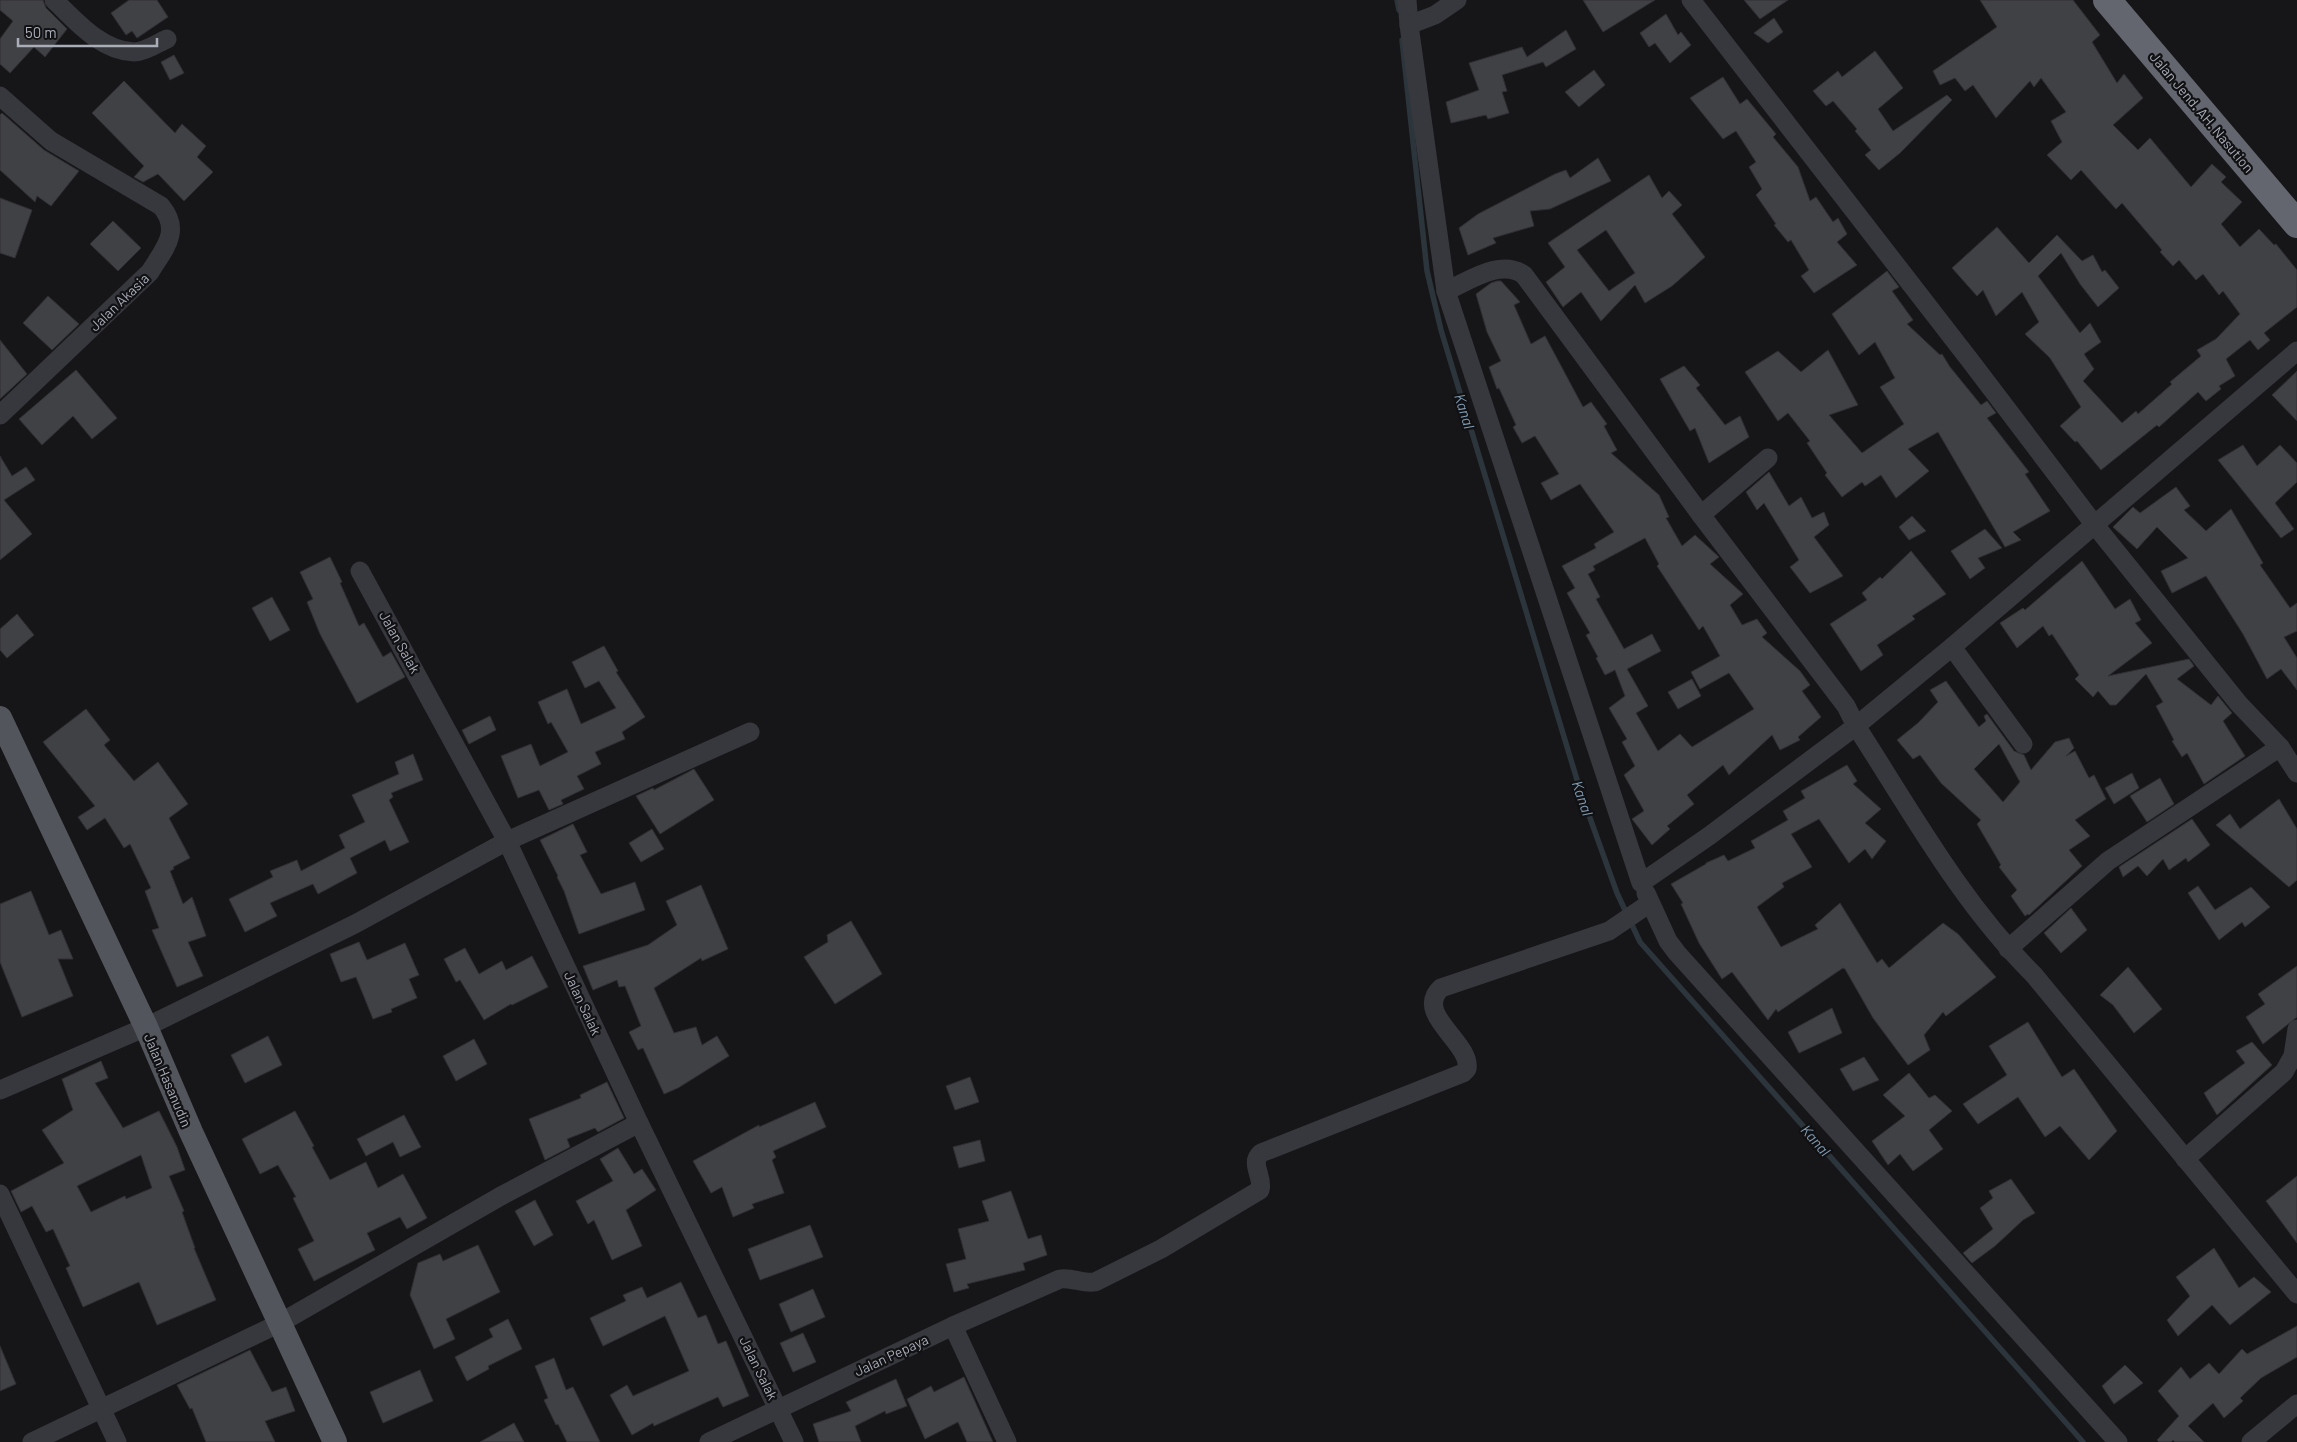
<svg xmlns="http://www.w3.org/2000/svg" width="2297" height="1442" viewBox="0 0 2297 1442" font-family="Barlow,sans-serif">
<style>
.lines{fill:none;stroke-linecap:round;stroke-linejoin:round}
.stream{stroke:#2c353c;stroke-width:5.5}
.building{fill:#404145;stroke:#303034;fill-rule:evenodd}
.minor{stroke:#37383d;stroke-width:19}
.major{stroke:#53555c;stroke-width:24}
.highway{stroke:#63666e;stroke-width:28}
.labels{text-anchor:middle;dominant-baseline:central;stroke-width:4.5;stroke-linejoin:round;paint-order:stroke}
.street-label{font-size:14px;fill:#a8adb8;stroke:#111113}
.water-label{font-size:15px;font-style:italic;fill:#7f9bb3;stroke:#111113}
</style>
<rect width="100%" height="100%" fill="#161618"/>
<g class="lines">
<g class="stream">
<path d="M1397,0l2,10"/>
<path d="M1402,40l25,231 14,59 140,463 36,100 23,49 443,500"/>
</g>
</g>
<g class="building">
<path d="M0,0h43l3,8 21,21 -22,28 -11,-10 -24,26 -10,-9v-25l13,-18 -13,-11z"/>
<path d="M129,0h28l11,17 -31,21 -5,-7 -6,4 -15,-22z"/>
<path d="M1583,0h72l-52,32z"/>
<path d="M1744,0h44l-28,19z"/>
<path d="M1980,0h93l27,35 -8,7 25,41 7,-9 19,24 -30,27 25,25 12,-12 41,49 21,-23 14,13 -5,5 21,20 -21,22 19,23 19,-18 15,16 2,-1 21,26v37l-33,26 6,7 -12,10 -8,-10 -24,19 9,17 -16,10 2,3 -15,12 -8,-9 -39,35 -2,-2 -56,45 -24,-29 -2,1 -15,-16 21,-19 -31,-49 -25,-24 14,-12 -17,-30 -26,24 -13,-26 -6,6 -25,-28 45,-41 32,36 28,-28 25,26 11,-6 9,17 3,-2 14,18 -21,19 -18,-23 -19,-31 -23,23 42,57 10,-10 11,19 -17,12 10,15 -11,12 39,42 14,-12 2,3 34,-30 -2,-2 31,-26 -4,-6 19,-11 24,-25 -17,-23 -4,4 -16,-21 -7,6 -17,-20 -6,6 -13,-14 2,-2 -40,-47 -6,6 -35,-39 -10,10 -24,-25 15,-13 -11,-21 15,-9 -25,-34 -7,9 -4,-6 -34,37 -23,-33 -8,6 -10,-13 -15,7 -7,-14 64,-44z"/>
<path d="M1666,14l12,21 3,-3 10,13 -21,18 -15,-20 -6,4 -9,-14z"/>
<path d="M1774,18l9,14 -15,11 -14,-10z"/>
<path d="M1566,30l10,19 -30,18 -3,-5 -41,13 5,16 -5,1 7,21 -21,6 -2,-4 -35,8 -5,-21 33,-12 -10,-27 53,-16 5,10z"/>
<path d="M1875,51l28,37 -25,21 15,22 54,-36 5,5 -52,53 -21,17 -14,-15 6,-5 -16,-19 2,-2 -24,-28 -7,5 -13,-15 25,-20 4,6z"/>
<path d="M174,55l10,18 -14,7 -9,-18z"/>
<path d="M1594,70l11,15 -26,22 -14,-15z"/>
<path d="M1723,77l17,27 7,-5 29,35 -3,3 25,30 12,34 6,-4 17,25 5,-4 9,16 -10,8 20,23 -43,28 -13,-17 8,-6 -18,-30 -3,2 -14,-17 2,-1 -20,-29 6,-6 -13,-22 7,-5 -20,-31 -13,8 -33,-41z"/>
<path d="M124,81l51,52 7,-9 24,22 -9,11 16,15 -29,29 -26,-27 -15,8 -9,-5 10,-11 -52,-53z"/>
<path d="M2,113l42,37 35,21 -28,35 -14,-10 -2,6 -35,-32v-55z"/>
<path d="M1598,158l13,23 -61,28 -20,2 4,15 -41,12 3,5 -28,12 -9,-27 19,-14 77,-40 11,-4 4,8z"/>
<path d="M1649,175l13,23 7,-7 13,14 -10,9 33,43 -33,29 -27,17 -10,-18 -34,36 -20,-29 -18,15 -17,-25 19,-15 -17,-24zM1606,230l29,43 -26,18 -32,-41z"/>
<path d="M0,198l32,12 -17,48 -15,-5z"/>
<path d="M113,221l28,27 -23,23 -28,-27z"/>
<path d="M1887,271l12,16 -7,4 21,29 -6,4 33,31 2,-1 8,13 31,38 6,-4 9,12 -9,5 42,54 -4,2 25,37 -37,21 8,8 -16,7 -67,-115 -30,17 21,22 -33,27 -15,-23 -16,11 -3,-4 -20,15 -17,-22 2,-2 -20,-30 3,-2 -22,-28 -10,8 -33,-49 33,-21 23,21 27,-22 30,55 -29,10 33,38 42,-29 -24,-37 15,-9 -20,-36 -16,13 -27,-41z"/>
<path d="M1497,281h4l19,21 -6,3 17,39 14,-8 38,71 8,-5 16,22 -3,2 13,24 -6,3 48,42 10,22 -3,1 16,28 13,-11 24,22 -9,7 33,30 -13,11 12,20 15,-6 10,14 -5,4 38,34 10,14 -8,6 19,26 -23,20 2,3 -20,10 -8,-15 -43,40 -6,-10 -36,30 7,9 -27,22 3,3 -18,16 -20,-26 12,-8 -20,-36 11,-9 -13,-24 5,-3 -18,-31 16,-12 -10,-26 -10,5 -9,-17 2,-1 -12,-22 4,-2 -23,-40 8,-5 -13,-22 34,-18 -2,-4 20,-12 -34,-48 -29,16 -10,-17 18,-9 -24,-38 -13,7 -9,-16 3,-2 -17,-37 -2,1 -8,-22 12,-6 -14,-29 -11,-38 15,-11zM1645,538l14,26 -2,2 42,64 4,-4 17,30 -29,16 9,17 29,-16 25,36 -62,38 -12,-13 -22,17 -22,-38 12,-7 -21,-37 34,-18 -9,-17 -28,15 -28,-50 4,-2 -12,-23 7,-4 -2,-4z"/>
<path d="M48,296l31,28 -27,26 -29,-27z"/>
<path d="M0,340l27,34 -27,25z"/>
<path d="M1684,366l16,19 -4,3 29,37 15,-9 9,21 -40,26 -14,-35 -5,3 -30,-52z"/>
<path d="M76,370l41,48 -25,21 -19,-23 -31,29 -23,-26z"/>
<path d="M2297,371v50l-25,-26z"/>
<path d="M2243,445l14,21 23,-21 17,18v19l-22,21 19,26 -13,9 -63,-78z"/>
<path d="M0,456l12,20 14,-9 9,13 -31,20 28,34 -32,26z"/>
<path d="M1769,472l20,34 12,-9 11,21 12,-6 5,13 -15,12 29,39 -33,17 -20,-26 9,-7 -35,-57 -7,7 -11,-18z"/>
<path d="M2176,487l14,19 -6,4 22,21 25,-22 32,54 -3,2 30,43 7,-5v28l-13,6 13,21v32l-16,-21 -14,10 -24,-45 -37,-58 -34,17 -11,-22 27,-13 -31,-31 -20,22 -24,-22 20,-20 7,6z"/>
<path d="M1912,516l14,15 -17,9 -10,-13z"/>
<path d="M1985,529l17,19 -24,10 7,10 -15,11 -19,-28z"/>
<path d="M1911,551l35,43 -34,22 3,3 -38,26 6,10 -22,16 -31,-47 37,-24 -5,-7 18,-16 2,2z"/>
<path d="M330,557l12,25 -2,1 19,43 5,-3 19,34 8,-5 14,25 -48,26 -37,-69 -13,-32 6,-3 -13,-27z"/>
<path d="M2082,561l33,48 15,-10 11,21 -6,3 17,20 -44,33 81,-17 5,7 -17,13 34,26 7,-9 14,17 -9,8 22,35 -41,28 -17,-31 -5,4 -10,-16 2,-1 -18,-34 7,-4 -17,-28 -30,31h-6l-12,-14 -5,6 -18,-18 4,-4 -27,-41 -3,2 -6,-10 -26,22 -17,-25 23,-15 2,2z"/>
<path d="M272,597l18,33 -20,11 -18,-33z"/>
<path d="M17,614l17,21 -27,23 -7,-8v-21z"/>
<path d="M604,646l14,25 -2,1 29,45 -23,15 3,7 -30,13 6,12 -24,12 7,13 -23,11 2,4 -14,6 -10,-20 -21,8 -17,-42 30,-12 9,22 28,-14 -17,-30 -3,2 -10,-22 29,-13 14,35 35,-16 -17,-27 -14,7 -13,-26z"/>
<path d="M1692,679l9,17 -23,13 -10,-17z"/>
<path d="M1946,681l33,46 7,-6 -2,-5 3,-2 27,37 10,4 7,15 24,-28 14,-4 5,10 -8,8 9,-5 14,27 5,-3 12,24 -31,21 15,16 -21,14 13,16 -53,49 -1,-1 -3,2 -14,-20 6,-6 -18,-23 2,-2 -24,-41 4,-4 -40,-37 -21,-28 -7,4 -16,-19 21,-17 20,-21 -8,-12zM1999,744l21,38 -17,20 -29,-33z"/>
<path d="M86,709l24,31 -6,5 30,36 24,-19 30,42 -19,14 21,40 -17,9 1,2 -4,2 13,33 9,-7 14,39 -18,6 15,34 -26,11 -25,-57 7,-2 -14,-37 6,-3 -21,-44 -6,4 -19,-30 -18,12 -9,-13 17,-11 -52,-64z"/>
<path d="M490,716l6,14 -27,14 -7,-14z"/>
<path d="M413,754l10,26 -32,13 2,4 -4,3 20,42 -19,9 -5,-11 -35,18 7,15 -39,21 -5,-10 -43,19 7,13 -32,16 -16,-33 44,-22 -3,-6 27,-11 4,11 44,-23 -6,-13 26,-13 -13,-27 47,-21 -4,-12z"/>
<path d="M1847,765l10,16 -4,3 28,25 -16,14 21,18 -14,18 -7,-10 -16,14 -30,-44 -28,15 21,33 -30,16 2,4 -27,20 24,40 37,-18 -3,-4 25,-22 37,60 5,-4 7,9 54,-45 15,11 38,43 -50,39 -3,-4 -19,23 6,15 -22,15 -35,-47 -28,-49 -2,-1 -65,44 -2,-3 -8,11 -36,-48 -10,7 -23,-36 -18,-39 2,-1 -12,-19 35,-20v-1l18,-8 4,6 27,-13 -4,-7 37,-21 -5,-9 22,-13 -4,-7z"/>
<path d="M694,769l20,31 -54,34 -24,-38 17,-8 1,2z"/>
<path d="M2132,773l7,15 -25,16 -9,-16z"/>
<path d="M2160,778l14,26 -27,18 -17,-26z"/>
<path d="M2279,799l18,30v51l-8,7 -73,-62 14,-11 10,15z"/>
<path d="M2192,819l18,26 -22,17 -2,-4 -17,12 -6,-11 -16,17 -9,-10 -15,11 -4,-10z"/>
<path d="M573,824l14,28 -7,3 21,39 34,-12 10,28 -66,24 -15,-43 -7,-14 1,-1 -18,-36z"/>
<path d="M652,829l12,20 -23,13 -12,-19z"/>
<path d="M701,885l27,64 -26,12 -1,-3 -47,30 20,45 22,-6 6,18 15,-9 12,20 -51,32 -14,6 -21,-46 -5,2 -9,-18 12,-6 -16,-40 -6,1 -2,-7 -24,10 -10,-24 65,-21 29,-20 -11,-24z"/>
<path d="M2198,886l17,24 36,-23 19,20 -25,20 -3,-5 -23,18 -31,-47z"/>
<path d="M31,891l18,44 12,-5 12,29h-15l15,37 -51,21 -22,-55v-58z"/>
<path d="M2071,908l16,22 -26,23 -17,-20z"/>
<path d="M851,921l31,53 -47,30 -31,-47 24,-15 -1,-7z"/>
<path d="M359,942l8,18 38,-17 14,32 -10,4 8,19 -26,11 1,3 -19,7 -17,-42 -15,5 -11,-28z"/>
<path d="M465,948l14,26 23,-13 4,9 26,-14 16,31 -36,18 -1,-1 -27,16 -24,-40 -4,2 -12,-23z"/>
<path d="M2297,966v51l-34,27 -17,-27 19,-13 -7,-10z"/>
<path d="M2128,967l34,42 -28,24 -21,-28 -13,-10z"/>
<path d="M1832,1008l10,25 -43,20 -11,-21z"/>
<path d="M2028,1022l34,55 12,-8 43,62 -28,29 -29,-34 -15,11 -27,-40 -40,27 -15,-20 44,-29 -18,-29z"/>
<path d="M268,1036l14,29 -37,18 -14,-28z"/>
<path d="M474,1039l13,25 -31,17 -13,-25z"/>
<path d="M2252,1042l20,23 -55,50 -13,-22 41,-30 -9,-12z"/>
<path d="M1864,1057l15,23 -26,11 -13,-22z"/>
<path d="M101,1061l7,17 -13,5 28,45 36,-17 18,36 8,23 -16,6 15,35 -2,1 13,36h-1l22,52 -59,25 -18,-43 -56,25 -17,-39 4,-2 -17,-37 -7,3 -14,-26 -11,6 -10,-21 53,-28 -22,-33 31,-20 -11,-31zM141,1155l11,33 -26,11 -1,-3 -34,16 -14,-26z"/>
<path d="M1909,1073l20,25 6,-3 17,16 -23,19 14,19 -30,22 -13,-17 -12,11 -16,-24 33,-25 -22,-21z"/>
<path d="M970,1077l9,25 -24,8 -9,-24z"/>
<path d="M607,1082l17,36 -26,14 -3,-4 -28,11 3,8 -25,13 -16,-41 52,-21 -1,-3z"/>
<path d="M815,1102l11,25 -53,24 3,6 -4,3 12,33 -32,11 2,4 -21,9 -11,-30 -11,6 -18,-32 66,-36v2z"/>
<path d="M295,1111l19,35 -2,1 18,33 36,-18 12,26 25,-14 24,44 -20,11 -7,-12 -33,16 8,17 -61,31 -16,-32 16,-8 -21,-43 3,-1 -18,-32 -18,9 -18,-35z"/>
<path d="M404,1115l17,32 -21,10 -7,-15 -27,14 -9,-17z"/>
<path d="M980,1140l5,21 -26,7 -6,-21z"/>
<path d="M618,1148l16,26 8,-5 14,21 -30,20 16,36 -30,14 -18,-40 -6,4 -12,-23 37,-20 -13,-22z"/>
<path d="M2297,1176v67l-31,-42z"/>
<path d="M2011,1179l24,34 -12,7 -28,26 -23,17 -9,-10 30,-24 -13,-21 13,-10 -4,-7z"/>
<path d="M1011,1191l17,48 13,-4 6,20 -24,8 2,7 -58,14 2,4 -15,4 -8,-28 20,-5 -8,-30 31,-8 -7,-20z"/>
<path d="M535,1200l18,35 -19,11 -19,-35z"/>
<path d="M810,1225l13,32 -63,23 -12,-31z"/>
<path d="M478,1245l22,47 -54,27 9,20 -21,10 -24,-54 8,-32 22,-9 3,7z"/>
<path d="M2214,1248l25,40 15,-11 17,15 -41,33 -18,-20 -34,31 -11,-16 23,-24 -14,-19z"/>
<path d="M681,1282l17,36 8,-3 12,29 8,-3 23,55 -26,11 -5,-10 -64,29 -1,-3 -21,12 -22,-40 17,-10 6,11 56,-25 -24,-55 -62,30 -13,-28 36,-17 -3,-6 19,-8 5,11z"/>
<path d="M813,1289l12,28 -34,15 -12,-28z"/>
<path d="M508,1319l14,30 -34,17 1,3 -22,12 -12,-24 38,-20 -4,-8z"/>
<path d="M2297,1326v31l-36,21 -21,20 3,3 -19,17 -11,-15 -25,23 16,16h-29l-2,-2 -2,2h-12l-2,-2 22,-24 -21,-25 23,-24 9,12 19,-16 10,11 23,-25 5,5z"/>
<path d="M803,1333l13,29 -23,10 -13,-29z"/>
<path d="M0,1346l16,38 -16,7z"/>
<path d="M250,1350l22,42 14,-5 9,24 -30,10 10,21h-69l-14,-34 -2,1 -13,-24z"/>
<path d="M554,1358l12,32 7,-3 27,55h-33l-9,-18 -2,1 -12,-25 4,-2 -13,-32z"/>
<path d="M2125,1365l18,18 -29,21 -12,-18z"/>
<path d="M420,1370l13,31 -50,22 -13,-31z"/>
<path d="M964,1377l29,65h-26l-9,-20 -33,17 -18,-40 24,-13 3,6z"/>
<path d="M896,1379l11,27 -21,8 -1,-3 -30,15 6,16h-42l-6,-18 38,-13 -5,-9z"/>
<path d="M514,1423l10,19h-44z"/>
</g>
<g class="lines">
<g class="minor">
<path d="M54,0c22,21 47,51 80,52 10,0 24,-9 33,-13"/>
<path d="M1407,0l2,25 37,266 195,592 68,-47 147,-110 96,-79 345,-296"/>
<path d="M1691,0l281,363 122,161 145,180 41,43 17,26"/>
<path d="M1409,25l26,-10 22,-15"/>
<path d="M0,96l51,45 110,65c21,25 3,43 -11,66l-150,143"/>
<path d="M1446,291c23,-10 55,-33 78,-16l177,240 145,191 10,20c55,85 106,178 178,249l263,319"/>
<path d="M1701,515l67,-57"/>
<path d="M360,571l147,270 132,282 155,319"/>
<path d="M1952,647l71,97"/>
<path d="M1646,893l22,48 9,12 441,489"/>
<path d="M2008,949l100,-88 172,-114"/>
<path d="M0,1090l146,-63 209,-103 152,-83 243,-109"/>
<path d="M2185,1159l99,-87 9,-16 4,-27"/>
<path d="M0,1194l117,248"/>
<path d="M953,1326l54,116"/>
<path d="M32,1442l248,-119 221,-127 138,-73"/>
<path d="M709,1442l244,-116 107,-47c12,-2 23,5 35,3l66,-33 99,-59c4,-13 -11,-27 1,-37l202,-80 4,-4c5,-26 -54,-55 -26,-81l168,-57 41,-28"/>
<path d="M2251,1442l46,-38"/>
</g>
<path class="major" d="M0,718l146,309 45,105 144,310"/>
<path class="highway" d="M2107,0l190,224"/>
</g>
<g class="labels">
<g class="street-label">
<text transform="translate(2202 112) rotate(50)">Jalan Jend. AH. Nasution</text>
<text transform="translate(119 302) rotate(-44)">Jalan Akasia</text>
<text transform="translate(400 642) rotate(61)">Jalan Salak</text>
<text transform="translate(583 1003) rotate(65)">Jalan Salak</text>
<text transform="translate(168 1080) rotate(67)">Jalan Hasanudin</text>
<text transform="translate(891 1355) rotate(-25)">Jalan Pepaya</text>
<text transform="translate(759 1368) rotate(64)">Jalan Salak</text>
</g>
<g class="water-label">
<text transform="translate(1465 411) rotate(73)">Kanal</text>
<text transform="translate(1583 798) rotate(71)">Kanal</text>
<text transform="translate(1816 1140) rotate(49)">Kanal</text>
</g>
</g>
<path d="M18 38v8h139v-8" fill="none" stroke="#a8adb8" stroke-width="2.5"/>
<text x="25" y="38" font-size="15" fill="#a8adb8" stroke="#111113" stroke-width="4" paint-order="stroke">50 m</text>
</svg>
